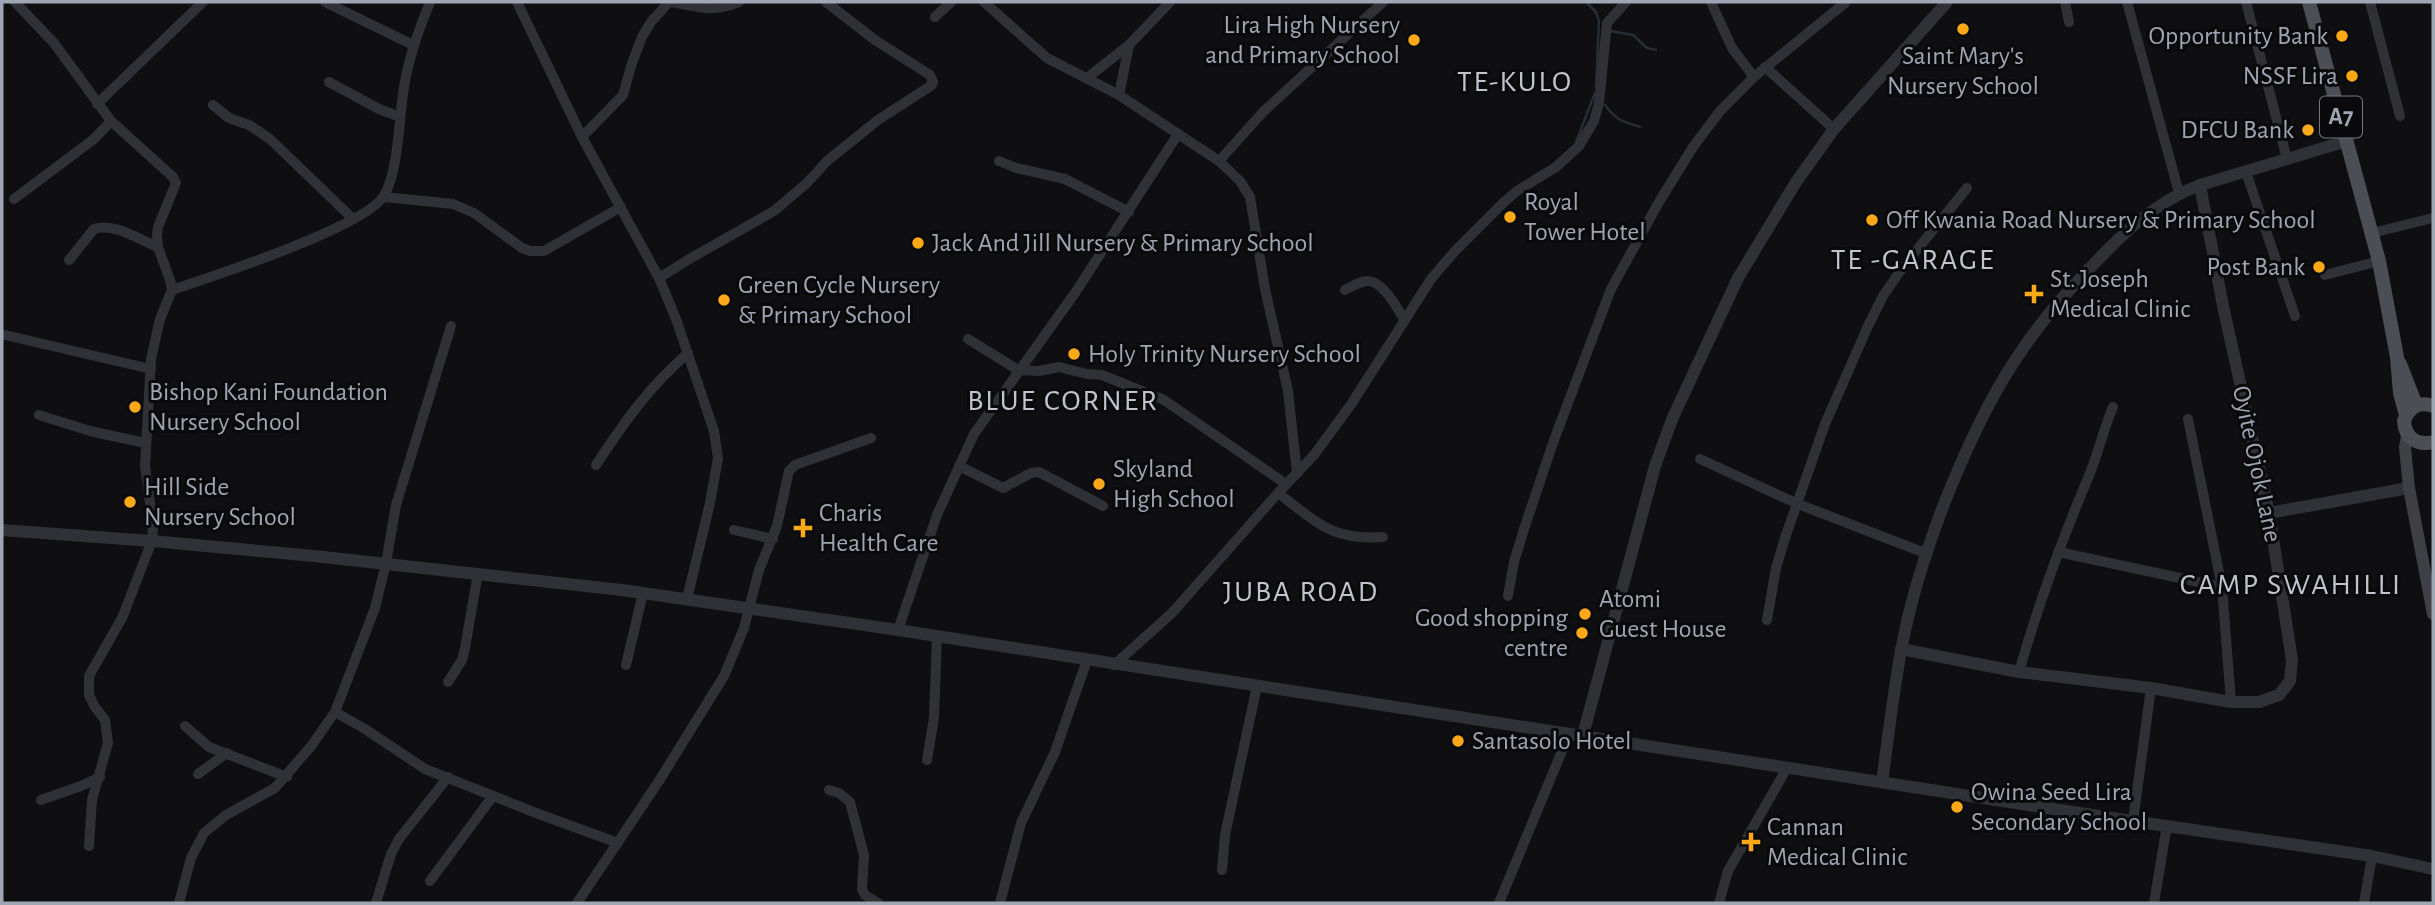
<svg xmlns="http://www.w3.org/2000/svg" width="2435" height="905" viewBox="0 0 2435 905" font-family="'Alegreya Sans',sans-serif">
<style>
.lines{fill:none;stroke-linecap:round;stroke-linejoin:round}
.stream{stroke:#252e35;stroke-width:2.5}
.minor{stroke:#303136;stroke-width:10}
.tertiary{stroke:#303136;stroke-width:12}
.secondary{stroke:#3e4046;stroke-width:12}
.primary{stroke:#4c4e55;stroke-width:14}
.poi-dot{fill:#ffa919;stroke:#0a0a0c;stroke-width:2.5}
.labels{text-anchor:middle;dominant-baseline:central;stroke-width:6;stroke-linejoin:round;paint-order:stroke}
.shield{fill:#0a0a0c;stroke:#727781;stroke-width:2}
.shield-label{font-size:24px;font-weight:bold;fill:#9fa6b3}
.poi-label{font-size:26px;fill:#9fa6b3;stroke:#0a0a0c;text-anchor:start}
.street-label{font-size:26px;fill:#9fa6b3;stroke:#0a0a0c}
.quarter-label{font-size:30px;letter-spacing:2px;fill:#c0c4cf;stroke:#0a0a0c}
</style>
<rect width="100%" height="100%" fill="#0f0f11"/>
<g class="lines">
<g class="stream">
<path d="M1586,2l10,10 3,9 -3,66"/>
<path d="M1611,31l22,4 14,13 9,2"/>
<path d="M1605,105c12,16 17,16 35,22"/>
<path d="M1576,142l19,-49"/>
</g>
<g class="minor">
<path d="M15,2l39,41 57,78 62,56 3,6 -18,44 -1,9 1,11 12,33 2,10 -12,29 -9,40 -6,107 8,59 -1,16 -30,77 -33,58v19l6,12 10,13 3,23 -16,57 -3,46"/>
<path d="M325,2l88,43"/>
<path d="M517,2l65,135 77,141 17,41 38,112 4,27 -8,45 -23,96"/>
<path d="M671,2c28,5 39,11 68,0"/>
<path d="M984,2l63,56 72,37 100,66 21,20 10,16 15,92 23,102 9,82"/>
<path d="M1711,2l21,46 22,29"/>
<path d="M2065,2l4,20"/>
<path d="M2127,2l52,191"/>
<path d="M2246,2l41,157"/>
<path d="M2370,2l30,114"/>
<path d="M935,17l16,-15"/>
<path d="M1765,67l69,62"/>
<path d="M1087,78l42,-33 41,-43"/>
<path d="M329,82l50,27 21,8"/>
<path d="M1119,95l10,-50"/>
<path d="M97,104l106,-102"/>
<path d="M213,105l16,13 20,7 21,14 83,80"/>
<path d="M582,137l41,-42 9,-32 10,-26 9,-15 18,-20"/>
<path d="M999,161l17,7 49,11 64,33"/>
<path d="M1219,161l45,-50 119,-109"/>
<path d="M2246,172l49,144"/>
<path d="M384,197l69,7 21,9 48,35 8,3h14l77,-44"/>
<path d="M14,199l80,-60 17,-18"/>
<path d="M2372,233l61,-15"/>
<path d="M69,260l25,-31c20,-7 46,11 64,18"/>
<path d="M2325,275l54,-14"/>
<path d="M659,278l32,-20 83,-47 33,-28 20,-22 51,-41 54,-35 1,-3 -3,-7 -55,-35 -49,-38"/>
<path d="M172,290c39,-13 197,-64 213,-96 13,-24 14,-72 18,-100 4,-32 15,-62 27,-92"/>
<path d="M1345,290c6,-3 14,-8 21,-9 16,-2 31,27 38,38"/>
<path d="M5,335l146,34"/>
<path d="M968,339l50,31 21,1 20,-4 28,7 15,1 62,25 122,84"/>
<path d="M39,415l51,16 55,12"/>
<path d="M2188,419l34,168 9,115"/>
<path d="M1700,459l98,45 127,49"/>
<path d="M596,465c29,-44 52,-77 92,-112"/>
<path d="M959,466l44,22 28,-15 8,-1 64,34"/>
<path d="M1278,493c39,29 53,48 105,44"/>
<path d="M734,530l39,9"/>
<path d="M2058,552l164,35"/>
<path d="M1508,596l6,-34 10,-33 30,-89 57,-151 48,-87 34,-55 27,-36 34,-34 92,-75"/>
<path d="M1767,620l9,-52 10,-33 39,-111 43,-98 15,-30 20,-29 64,-79"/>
<path d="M898,630l39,-115 37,-81 101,-141 103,-159"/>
<path d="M626,665l17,-72"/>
<path d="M1114,665l58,-52 106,-120 36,-38 38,-52 79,-124 24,-28 49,-49 13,-11 39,-24 23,-21 15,-25 5,-18 8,-80 19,-21"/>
<path d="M2019,672c19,-67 42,-130 69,-194 10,-23 15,-48 25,-71"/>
<path d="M448,682l14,-22 3,-12 13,-75"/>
<path d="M335,712l30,17 60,40 111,44 82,30"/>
<path d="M185,726l24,21 78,30"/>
<path d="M927,760l7,-42 3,-82"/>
<path d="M198,774l29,-21"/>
<path d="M829,790l10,3 11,9 14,53 -2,34 3,6 13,8"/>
<path d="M41,800l40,-14 19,-9"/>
<path d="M2133,821l18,-133"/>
<path d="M1222,870l3,-35 32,-149"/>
<path d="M430,881l63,-85"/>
<path d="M179,903l12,-45 13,-25 22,-18 49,-27 37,-43 23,-33 40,-104 11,-45 10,-58 55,-179"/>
<path d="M376,903l15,-49 8,-15 49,-62"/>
<path d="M577,903l80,-119 67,-108 20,-48 15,-58 18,-44 12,-55 6,-6 76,-27"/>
<path d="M1000,903l21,-80 34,-71 32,-92"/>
<path d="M1499,903l70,-169"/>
<path d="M1719,903l9,-32 59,-103"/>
<path d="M2154,903l13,-78"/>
<path d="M2364,903l8,-47"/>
</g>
<g class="tertiary">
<path d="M2269,513l140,-25"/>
<path d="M2,530l150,11 162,15 308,34 276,40 1214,188 260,38 61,13"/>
<path d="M1901,649l118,23 132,16 80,14h28l20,-7 11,-14 2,-21 -23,-147 -46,-207 -23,-121"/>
<path d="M1583,735l72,-269 18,-49 65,-139 58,-96 38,-53 113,-127"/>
<path d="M1882,782c6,-43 11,-88 19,-131 9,-50 25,-100 43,-147 38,-96 74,-163 147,-237 32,-34 64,-65 109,-82l147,-44"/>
</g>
<path class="secondary" d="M2407,435l-2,13 4,40 24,126"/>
<g class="primary">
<path d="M2309,2l70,259 18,96 3,36 6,22"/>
<path d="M2400,364l16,41"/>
<path d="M2433,406c-14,-5 -24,1 -29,15 1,17 13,25 29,21"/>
</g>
</g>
<g class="poi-dot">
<circle cx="1963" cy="29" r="7"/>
<circle cx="2342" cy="36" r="7"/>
<circle cx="1414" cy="40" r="7"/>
<circle cx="2352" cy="76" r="7"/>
<circle cx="2308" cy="130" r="7"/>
<circle cx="1510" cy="217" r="7"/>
<circle cx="1872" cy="220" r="7"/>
<circle cx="918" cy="243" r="7"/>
<circle cx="2319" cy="267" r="7"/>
<path d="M2030.5 283.5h7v7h7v7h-7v7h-7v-7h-7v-7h7z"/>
<circle cx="724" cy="300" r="7"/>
<circle cx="1074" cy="354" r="7"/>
<circle cx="135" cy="407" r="7"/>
<circle cx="1099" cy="484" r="7"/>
<circle cx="130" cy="502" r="7"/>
<path d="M799.5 517.5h7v7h7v7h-7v7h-7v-7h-7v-7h7z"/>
<circle cx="1585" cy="614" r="7"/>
<circle cx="1582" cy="633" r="7"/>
<circle cx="1458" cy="741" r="7"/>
<circle cx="1957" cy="807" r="7"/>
<path d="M1747.5 831.5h7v7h7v7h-7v7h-7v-7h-7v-7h7z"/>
</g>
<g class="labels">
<rect class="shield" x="2320" y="96.5" width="42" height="41" rx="5"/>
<g class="shield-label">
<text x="2341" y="117">A7</text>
</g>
<g class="poi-label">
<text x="1400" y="25" text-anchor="end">Lira High Nursery<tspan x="1400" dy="30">and Primary School</tspan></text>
<text x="2328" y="36" text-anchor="end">Opportunity Bank</text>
<text x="1963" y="56" text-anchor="middle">Saint Mary's<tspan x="1963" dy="30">Nursery School</tspan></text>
<text x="2338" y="76" text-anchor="end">NSSF Lira</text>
<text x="2294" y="130" text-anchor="end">DFCU Bank</text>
<text x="1524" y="202">Royal<tspan x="1524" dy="30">Tower Hotel</tspan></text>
<text x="1886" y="220">Off Kwania Road Nursery &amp; Primary School</text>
<text x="932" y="243">Jack And Jill Nursery &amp; Primary School</text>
<text x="2305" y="267" text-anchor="end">Post Bank</text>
<text x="2050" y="279">St. Joseph<tspan x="2050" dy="30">Medical Clinic</tspan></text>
<text x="738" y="285">Green Cycle Nursery<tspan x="738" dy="30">&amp; Primary School</tspan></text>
<text x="1088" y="354">Holy Trinity Nursery School</text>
<text x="149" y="392">Bishop Kani Foundation<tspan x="149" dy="30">Nursery School</tspan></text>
<text x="1113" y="469">Skyland<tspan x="1113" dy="30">High School</tspan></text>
<text x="144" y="487">Hill Side<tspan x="144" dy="30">Nursery School</tspan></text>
<text x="819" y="513">Charis<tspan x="819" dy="30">Health Care</tspan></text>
<text x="1599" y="599">Atomi<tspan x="1599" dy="30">Guest House</tspan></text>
<text x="1568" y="618" text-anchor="end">Good shopping<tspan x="1568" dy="30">centre</tspan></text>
<text x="1472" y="741">Santasolo Hotel</text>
<text x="1971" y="792">Owina Seed Lira<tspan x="1971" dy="30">Secondary School</tspan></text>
<text x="1767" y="827">Cannan<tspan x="1767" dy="30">Medical Clinic</tspan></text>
</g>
<g class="street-label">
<text transform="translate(2257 464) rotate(78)">Oyite Ojok Lane</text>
</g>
<g class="quarter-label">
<text x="1515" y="82">TE-KULO</text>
<text x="1913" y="260">TE -GARAGE</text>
<text x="1063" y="401">BLUE CORNER</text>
<text x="2291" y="585">CAMP SWAHILLI</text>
<text x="1301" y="592">JUBA ROAD</text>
</g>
</g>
<rect width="2435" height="905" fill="none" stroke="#9fa6b3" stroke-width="7"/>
</svg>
